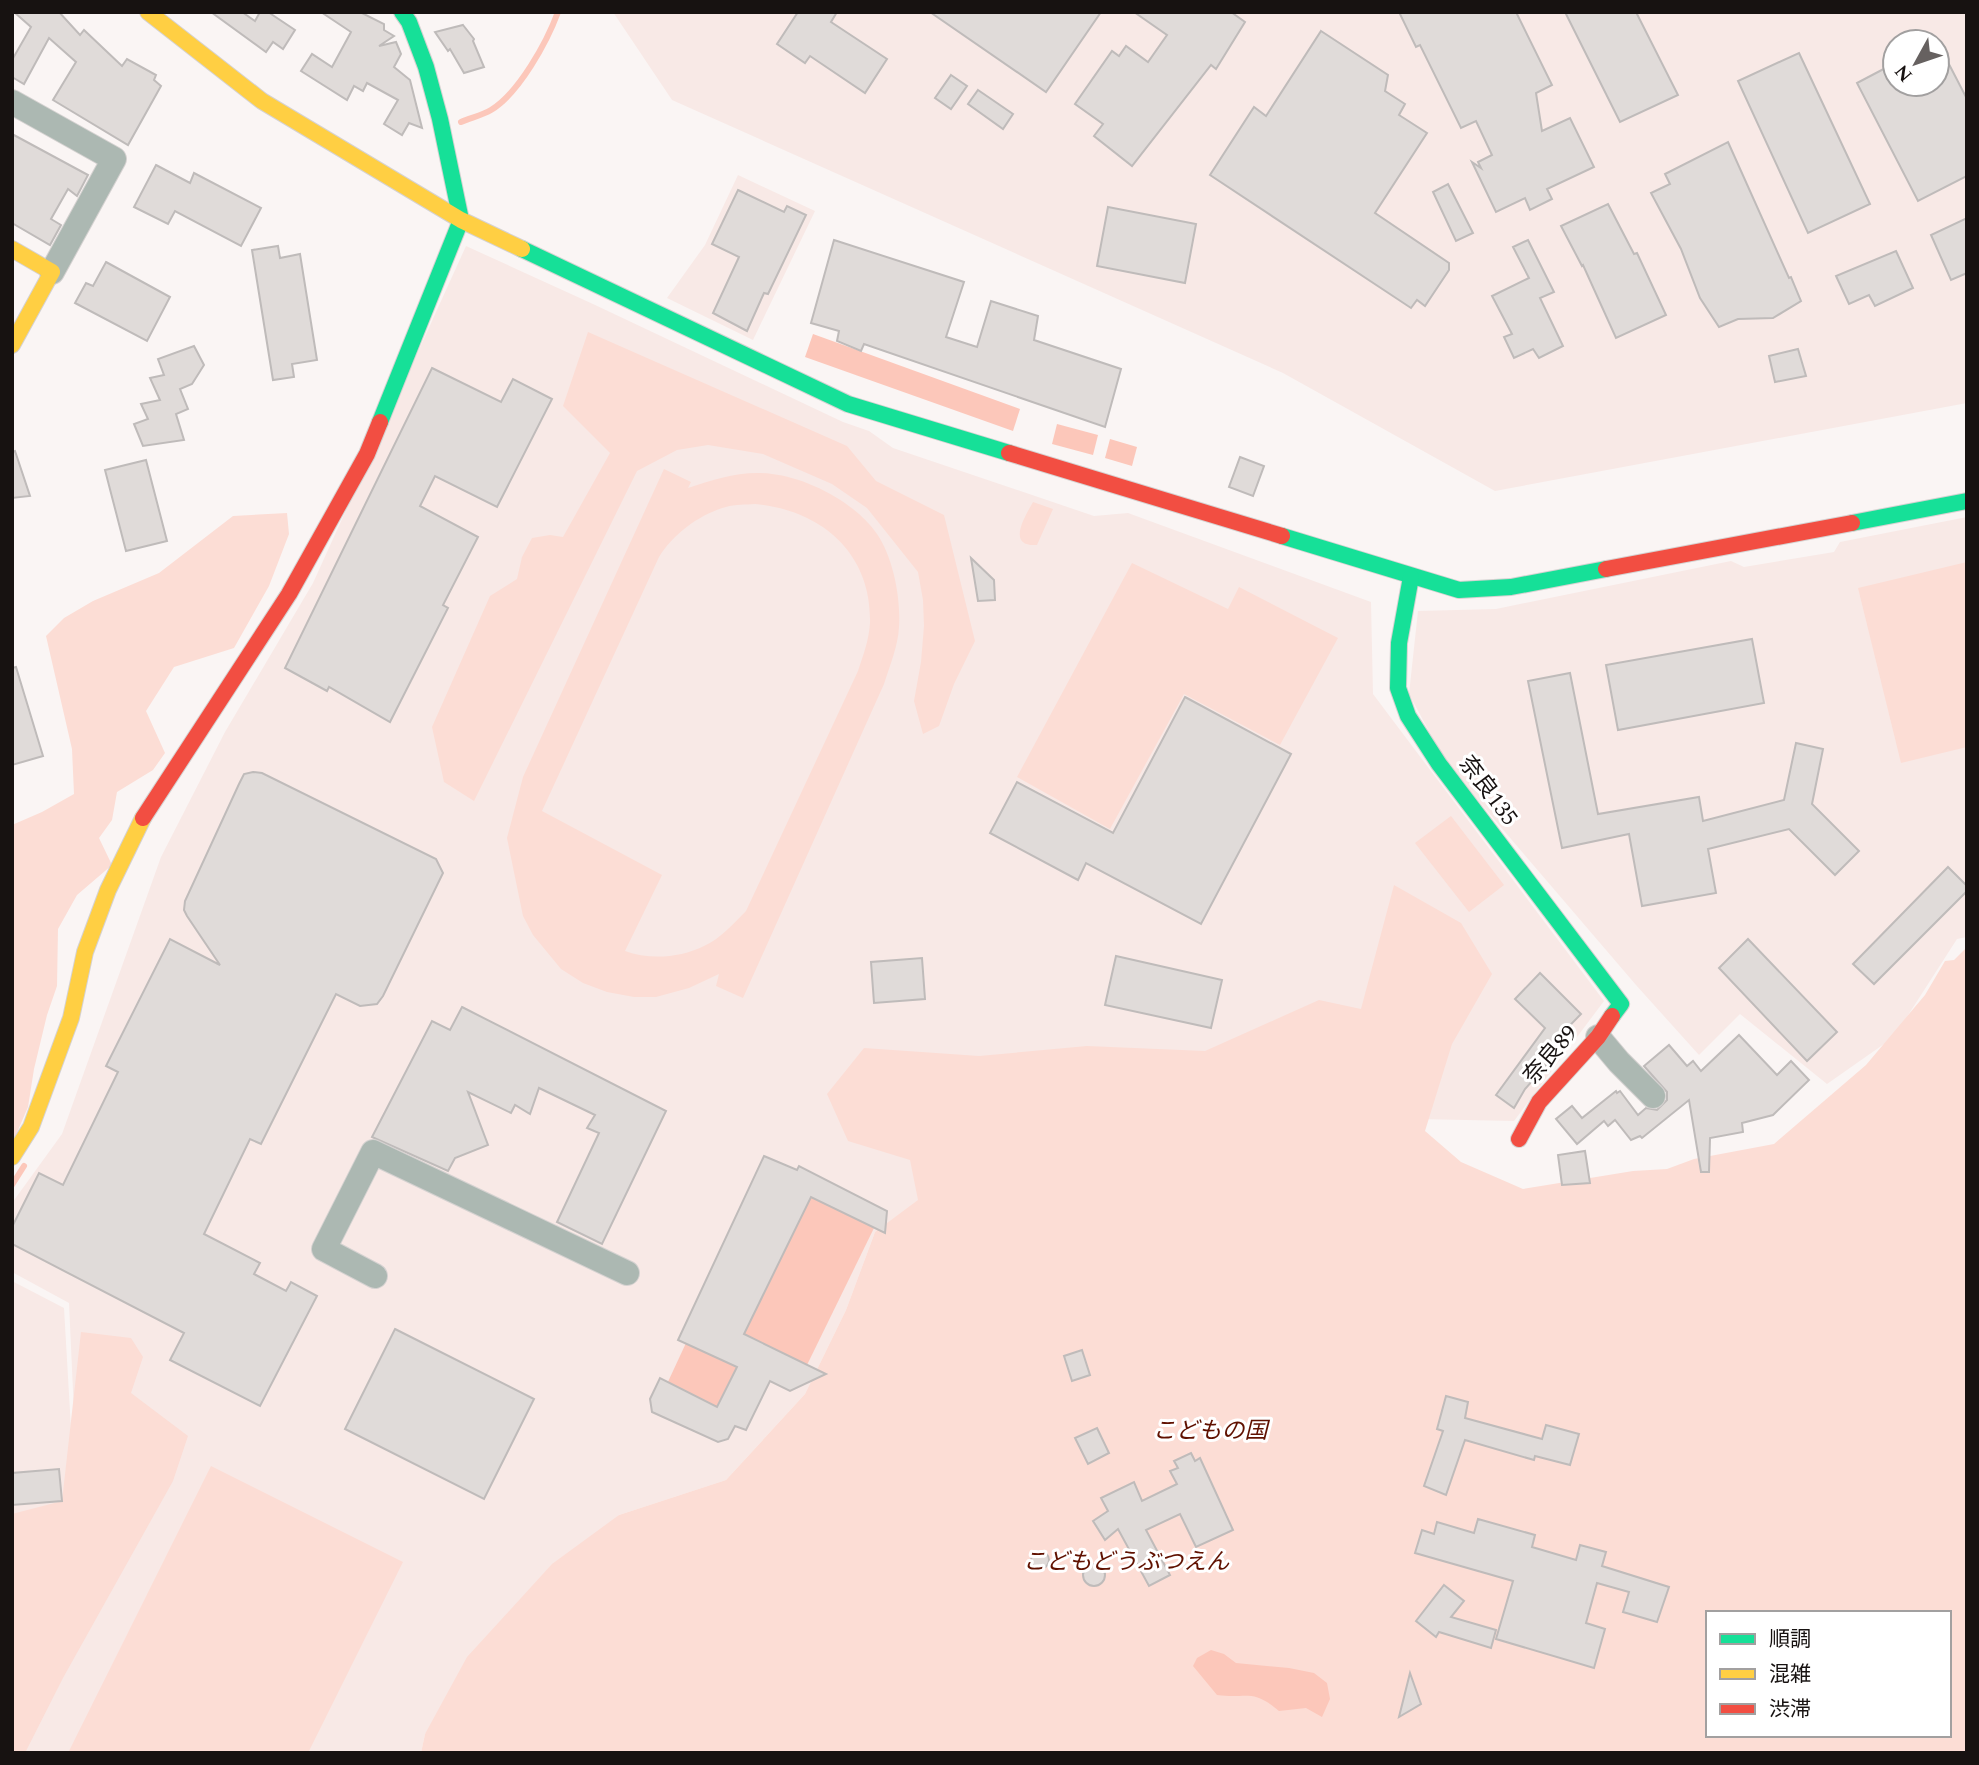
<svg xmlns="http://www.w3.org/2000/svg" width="1979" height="1765" viewBox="0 0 1979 1765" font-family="Spectral,'Noto Sans JP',serif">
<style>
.built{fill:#f8e9e6;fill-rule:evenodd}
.green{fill:#fcddd5;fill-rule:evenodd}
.water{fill:#fcc7ba}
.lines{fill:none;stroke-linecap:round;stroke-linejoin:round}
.stream{stroke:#fcc7ba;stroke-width:6}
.building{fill:#e0dbd9;stroke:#bfbbba;stroke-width:2}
.street-casing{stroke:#d5d2d1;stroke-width:26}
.fast-casing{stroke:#d5d2d1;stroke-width:18}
.slow-casing{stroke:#d5d2d1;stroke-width:18}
.jam-casing{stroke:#d5d2d1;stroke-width:18}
.street{stroke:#acb8b2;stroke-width:24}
.fast{stroke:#16e098;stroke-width:16}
.slow{stroke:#ffcf43;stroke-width:16}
.jam{stroke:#f24e42;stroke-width:16}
.labels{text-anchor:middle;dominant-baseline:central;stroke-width:6;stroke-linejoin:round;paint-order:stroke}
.street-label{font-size:23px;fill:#171211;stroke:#fff}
.park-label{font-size:23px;font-style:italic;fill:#601100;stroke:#fff}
</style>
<rect width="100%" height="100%" fill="#faf5f4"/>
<g class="built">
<path d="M613,12h1354v391l-472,88 -212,-118 -611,-273zM1895,42h42v42h-42z"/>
<path d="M738,175l77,36 -62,129 -86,-42 38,-53z"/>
<path d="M466,246l127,58 250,118 26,9 24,17 201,68 34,-3 243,89 2,92 231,307 -90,120 -242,-5 -397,116 -29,78 -41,84 -79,86 -107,35 -194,219 -4,19h-409v-219l71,-3 -7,-74 -7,-154 -57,-31v-69l50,-69 99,-277 64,-125 88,-149z"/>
<path d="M1967,517v420l-10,2 -63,98 -67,47 -87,-70 -41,41 -63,-70 -190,-222 -37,-69 9,-83 78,-2 235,-48 13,6 90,-15 6,-10z"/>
<path d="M12,1281l52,27 12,207 -64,3z"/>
</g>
<g class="green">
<path d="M588,332l259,114 29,35 68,34 31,126 -21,43 -15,42 -16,8 -9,-33 7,-39 3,-36 -1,-26 -5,-28 -51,-64 -35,-24 -69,-30 -55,-9 -31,5 -40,21 -163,330 -30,-19 -12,-55 58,-131 27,-17 5,-22 10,-19 18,-3 13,2 47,-84 -47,-47z"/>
<path d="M664,469l27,13 -3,6c27,-9 55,-18 84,-14 36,4 84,29 105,60 16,23 24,64 22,93 -1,19 -9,38 -15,57l-141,314 -27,-12 3,-12 -30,14 -33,9h-22l-27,-5 -24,-9 -22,-14 -28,-34 -10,-19 -16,-78 16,-61zM755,504c66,6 117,49 115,119 -1,17 -7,33 -12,48l-112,240c-13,13 -26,28 -42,35 -24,12 -55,14 -79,5l37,-76 -120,-64 117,-254c14,-23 41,-43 67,-50 9,-3 20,-2 29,-3z"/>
<path d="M1033,502l20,7 -16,36c-32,2 -11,-30 -4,-43z"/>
<path d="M287,513l2,21 -20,52 -35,62 -60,19 -28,44 19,42 -12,17 -36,22 -5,28 -13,18 13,27 -35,30 -19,34 -1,57 -10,29 -13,54 -6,38 -16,37v-319l30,-13 32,-18 -2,-45 -26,-113 18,-18 29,-17 66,-28 74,-57z"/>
<path d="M1967,562v185l-66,16 -43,-175z"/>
<path d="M1132,563l96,46 11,-22 99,51 -58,107 -96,-51 -74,135 -93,-52z"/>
<path d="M1451,816l53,69 -35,27 -54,-69z"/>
<path d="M1394,885l67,38 31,51 -40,70 -27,87 36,31 62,27 110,-18 34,-2 27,-10 80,-15 92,-79 59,-70 20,-34 9,-1 13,-13v806h-1546l4,-19 42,-77 85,-93 67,-49 107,-35 79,-86 41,-84 29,-78 43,-32 -8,-40 -62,-19 -21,-47 37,-46 115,8 108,-10 118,5 114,-51 42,9zM1708,1613h241v122h-241z"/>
<path d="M81,1332l50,6 12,19 -12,36 57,43 -15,45 -110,197 -38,75h-13v-239l50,-13z"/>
<path d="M211,1466l192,96 -95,191h-240z"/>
</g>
<g class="water">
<path d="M813,334l207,75 -7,22 -208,-74z"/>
<path d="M1057,424l41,11 -5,20 -41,-11z"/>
<path d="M1110,439l27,8 -5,19 -27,-8z"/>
<path d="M811,1197l63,31 -67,137 -63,-31z"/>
<path d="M686,1343l51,24 -28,55 -49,-23z"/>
<path d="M1211,1650l13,4 12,9 53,5 25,5 13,10 3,16 -8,18 -16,-9 -27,3c-27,-23 -31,-12 -62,-16l-24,-29 4,-8z"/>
</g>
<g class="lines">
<g class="stream">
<path d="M461,122c9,-4 22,-7 30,-12 28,-17 56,-68 67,-98"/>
<path d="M12,1185l12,-19"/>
</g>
</g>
<g class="building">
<path d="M14,12h45l21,23 4,-5 38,36 5,-7 29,16 -2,5 7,6 -33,59 -75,-45 23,-38 -27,-24 -25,46 -12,-7v-17l19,-33z"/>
<path d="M211,12h31l13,9 5,-9h8l27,18 -12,19 -10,-7 -7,10z"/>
<path d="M321,12h39l24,12v6l10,6 -15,10 17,-4 5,12 -7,13 16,13 12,48 -13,-5 -7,12 -18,-11 14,-24 -31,-17 -4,8 -9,-5 -7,14 -46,-29 11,-17 20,13 19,-35z"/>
<path d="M798,12h39l-6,10 56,37 -22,34 -55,-37 -5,7 -28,-19z"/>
<path d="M930,12h171l-55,80z"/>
<path d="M1134,12h97l14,10 -29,47 -5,-4 -79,101 -38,-30 9,-12 -28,-20 37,-53 7,5 7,-10 22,16 19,-27z"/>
<path d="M1399,12h117l36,73 -16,8 6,38 28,-13 24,49 -47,22 5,10 -22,11 -5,-12 -29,14 -24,-50 9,6 -3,-6 14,-7 -16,-34 -15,7 -41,-83 -4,2z"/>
<path d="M1565,12h71l42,83 -58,27z"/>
<path d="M463,25l11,14 -1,2 11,26 -20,6 -14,-24 -2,2 -13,-19z"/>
<path d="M1321,31l67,44 -3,16 20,13 -6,11 28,18 -52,80 74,50v7l-24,36 -8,-6 -6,8 -201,-133 44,-68 12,9z"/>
<path d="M1937,41l30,58v77l-49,25 -61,-118 38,-20v21h42z"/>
<path d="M1799,53l71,151 -62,29 -70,-152z"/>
<path d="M951,75l16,11 -16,23 -16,-11z"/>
<path d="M978,90l35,24 -10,15 -35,-25z"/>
<path d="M12,134l76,41 -11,21 -9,-7 -17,30 10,6 -11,20 -38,-22z"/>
<path d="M1728,142l61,136 2,-1 10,24 -28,17 -35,1 -19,8 -19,-29 -19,-49 -30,-56 19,-9 -5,-10z"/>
<path d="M156,165l34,18 4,-10 67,35 -20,38 -66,-35 -7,13 -34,-17z"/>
<path d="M1448,184l25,49 -17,8 -23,-49z"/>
<path d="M738,190l46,22 3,-6 19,9 -38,79 -4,-1 -17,38 -34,-18 26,-56 -27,-13z"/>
<path d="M1608,204l26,50 3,-1 29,62 -50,23 -33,-73 -1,1 -21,-40z"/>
<path d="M1108,207l88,17 -11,59 -88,-17z"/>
<path d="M1967,218v55l-16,7 -20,-45z"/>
<path d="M834,240l130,42 -18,55 31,10 14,-46 47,15 -4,24 87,29 -16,58 -241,-83 -3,7 -24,-10 2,-10 -28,-8z"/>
<path d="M1528,240l26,52 -14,6 23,48 -24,12 -6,-9 -19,9 -10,-21 8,-3 -20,-38 37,-18 -16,-31z"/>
<path d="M278,246l2,12 20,-4 17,106 -25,4 2,13 -21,3 -21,-130z"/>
<path d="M1896,251l17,37 -38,18 -6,-11 -20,9 -13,-28z"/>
<path d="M106,262l64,35 -23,44 -72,-38 11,-20 7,3z"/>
<path d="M194,346l10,19 -12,19 -12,5 8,20 -12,5 8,26 -41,6 -9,-22 14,-5 -7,-15 19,-4 -10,-22 14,-3 -6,-16z"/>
<path d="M1798,349l8,27 -31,6 -6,-26z"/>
<path d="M432,368l69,34 12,-23 39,20 -55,108 -62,-31 -15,30 58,31 -35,68 5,3 -58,114 -61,-35 -2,4 -42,-23z"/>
<path d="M15,451l15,45 -18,2v-46z"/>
<path d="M1240,457l24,9 -11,30 -24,-9z"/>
<path d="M146,460l21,81 -41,10 -21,-81z"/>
<path d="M971,558l23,22 1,20 -17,1z"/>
<path d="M1752,639l12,64 -146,27 -12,-65z"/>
<path d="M16,667l27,89 -31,9v-97z"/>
<path d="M1570,673l28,141 101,-17 4,24 81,-21 12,-57 27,6 -11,55 47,47 -24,24 -46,-46 -81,20 8,44 -74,13 -13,-72 -67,14 -34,-167z"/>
<path d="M1185,697l106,57 -90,170 -115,-61 -8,17 -88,-47 27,-51 96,51z"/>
<path d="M253,772l9,1 174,86 7,14 -60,123 -6,8 -17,2 -24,-12 -75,150 -11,-5 -46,95 56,29 -6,11 32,17 5,-9 26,14 -57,110 -90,-46 14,-27 -172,-89v-17l27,-54 24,12 55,-113 -12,-6 64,-127 50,26 -33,-49 -3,-6 1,-9 54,-117 5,-10z"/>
<path d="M1948,867l19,19v5l-93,93 -21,-20z"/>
<path d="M1748,939l89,93 -30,29 -88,-93z"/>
<path d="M1116,956l106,24 -11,48 -106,-23z"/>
<path d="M922,958l3,41 -51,4 -3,-41z"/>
<path d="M1540,973l41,41 -41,42 9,6 -24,27 -11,19 -18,-13 49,-67 -30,-29z"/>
<path d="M462,1007l204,104 -64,133 -45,-22 42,-89 -12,-5 8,-13 -56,-27 -9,26 -15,-9 -4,8 -43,-21 20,53 -33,13 -7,13 -76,-34 60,-116 18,9z"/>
<path d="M1739,1035l38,40 14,-14 18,19 -36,35 -31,8 1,9 -33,6 -1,34h-8l-12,-72 -47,38 -2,-2 -9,4 -16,-20 -7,6 -4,-5 -27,23 -21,-25 16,-13 10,12 34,-27 1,2 3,-2 18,24 8,-7 11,2 10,-10v-8l-23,-26 25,-21 18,21 6,-5 8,10z"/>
<path d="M1585,1151l5,32 -28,2 -4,-30z"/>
<path d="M764,1156l33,14 2,-4 88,45 -2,22 -74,-36 -67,137 82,40 -36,17 -20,-10 -24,49 -11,-4 -7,13 -10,3 -66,-30 -2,-13 10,-21 57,29 20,-40 -59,-27z"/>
<path d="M395,1329l139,70 -50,100 -139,-70z"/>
<path d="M1082,1350l8,25 -18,6 -8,-25z"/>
<path d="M1446,1396l22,6 -3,16 77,21 4,-14 33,9 -9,31 -35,-9 -1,4 -69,-20 -19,55 -22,-9 19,-55 -6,-2z"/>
<path d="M1097,1428l12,25 -21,11 -13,-26z"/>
<path d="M1191,1453l4,8 5,-3 33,72 -37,17 -16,-33 -34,16 24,45 -21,11 -31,-57 -13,11 -12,-19 15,-10 -7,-13 33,-16 8,19 35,-17 -7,-13 8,-3 -4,-7z"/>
<path d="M59,1469l3,32 -50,4v-32z"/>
<path d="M1478,1519l57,16 -3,12 44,13 4,-15 26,7 -4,14 67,21 -12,35 -34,-10 6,-20 -32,-9 -11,40 19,6 -11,39 -98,-29 17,-58 -98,-28 7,-23 12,4 3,-12 37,11z"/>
<circle cx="1040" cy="1560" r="9"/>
<circle cx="1094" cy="1575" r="11"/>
<path d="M1444,1585l20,16 -13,16 45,13 -5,18 -52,-16 -3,5 -20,-16z"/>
<path d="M1410,1673l11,31 -22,13z"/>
</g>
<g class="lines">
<g class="street-casing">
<g id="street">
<path d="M12,102l102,57 -62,113"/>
<path d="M1598,1037l21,25 34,34"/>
<path d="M375,1276l-51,-27 49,-97 254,121"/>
</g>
</g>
<g class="fast-casing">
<g id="fast">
<path d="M522,249l326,155 161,49"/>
<path d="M380,422l81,-202 -21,-101 -14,-52 -17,-45 -7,-10"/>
<path d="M1852,523l115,-22"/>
<path d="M1282,536l177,54 52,-3 95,-18"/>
<path d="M1411,577l-12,66 -1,45 10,28 31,48 182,240 -9,12"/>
</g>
</g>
<g class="slow-casing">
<g id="slow">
<path d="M148,12l114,89 199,119 61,29"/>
<path d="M12,249l40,23 -40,73"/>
<path d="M12,1157l19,-30 40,-109 14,-66 23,-62 35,-72"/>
</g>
</g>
<g class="jam-casing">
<g id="jam">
<path d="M1009,453l273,83"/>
<path d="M1606,569l246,-46"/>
<path d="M143,818l146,-224 78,-140 13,-32"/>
<path d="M1519,1139l20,-37 59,-65 14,-21"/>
</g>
</g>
<use href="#street" class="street"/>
<use href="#fast" class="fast"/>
<use href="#slow" class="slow"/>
<use href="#jam" class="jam"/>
</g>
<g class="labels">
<g class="street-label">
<text transform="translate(1488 791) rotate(53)">奈良135</text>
<text transform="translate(1551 1055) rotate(-49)">奈良89</text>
</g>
<g class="park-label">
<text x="1210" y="1431">こどもの国</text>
<text x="1126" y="1562">こどもどうぶつえん</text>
</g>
</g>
<rect width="1979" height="1765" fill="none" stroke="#171211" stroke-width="28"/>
<rect x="1706" y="1611" width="245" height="126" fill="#ffffff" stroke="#a2a0a0" stroke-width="2"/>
<rect x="1720" y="1634" width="35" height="10" fill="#16e098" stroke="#a2a0a0" stroke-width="2"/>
<text x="1769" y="1646" font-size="21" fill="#171211">順調</text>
<rect x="1720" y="1669" width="35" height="10" fill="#ffcf43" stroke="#a2a0a0" stroke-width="2"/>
<text x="1769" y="1681" font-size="21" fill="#171211">混雑</text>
<rect x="1720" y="1704" width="35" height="10" fill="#f24e42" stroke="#a2a0a0" stroke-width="2"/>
<text x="1769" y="1716" font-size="21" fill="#171211">渋滞</text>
<g transform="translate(1916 63) rotate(230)"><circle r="33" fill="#ffffff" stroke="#a2a0a0" stroke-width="2"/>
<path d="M0-5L12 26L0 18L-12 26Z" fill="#666160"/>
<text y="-10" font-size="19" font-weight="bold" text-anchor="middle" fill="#171211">N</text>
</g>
</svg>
